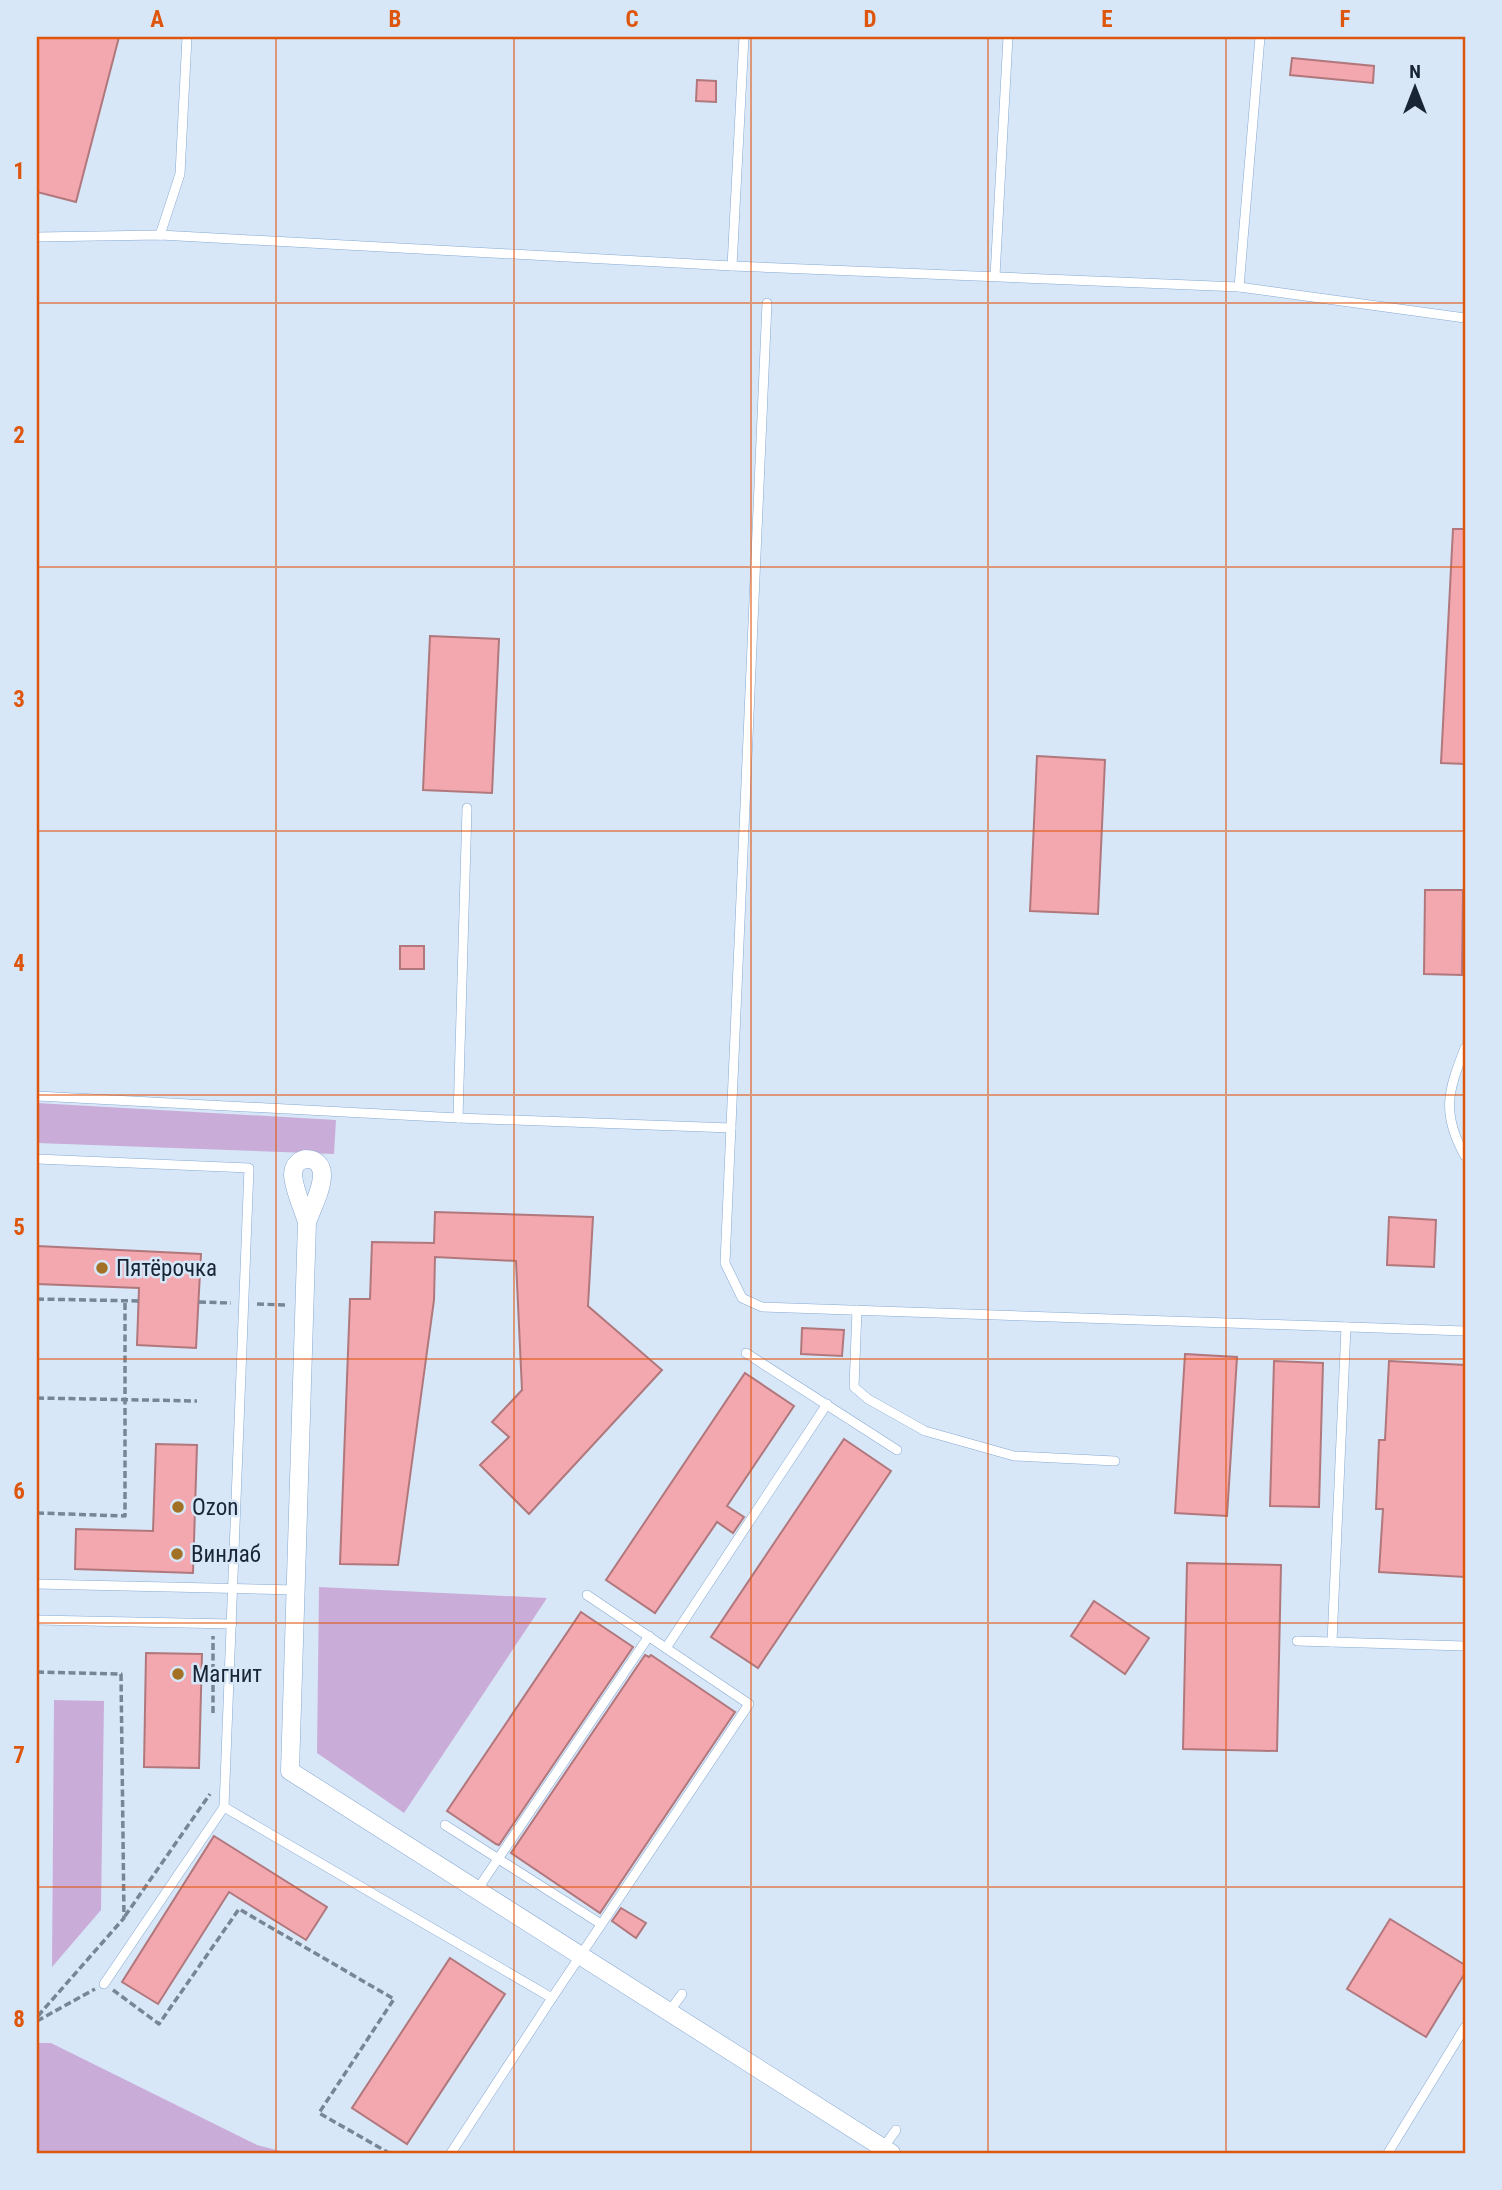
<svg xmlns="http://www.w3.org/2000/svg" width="1502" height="2190" viewBox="0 0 1502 2190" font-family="'Roboto Condensed',sans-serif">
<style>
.green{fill:#c9add8}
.building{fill:#f3a7ae;stroke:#b0787d;stroke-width:2}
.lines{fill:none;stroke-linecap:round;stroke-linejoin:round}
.service-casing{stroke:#86a8d2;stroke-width:10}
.minor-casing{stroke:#86a8d2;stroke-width:19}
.path{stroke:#778595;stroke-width:3.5;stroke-dasharray:7 3.5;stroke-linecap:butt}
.service{stroke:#fff;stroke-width:9}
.minor{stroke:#fff;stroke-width:18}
.grid{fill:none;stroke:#de560e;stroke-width:2;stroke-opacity:0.55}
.poi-dot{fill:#a27126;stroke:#d8e7f8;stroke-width:2.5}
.labels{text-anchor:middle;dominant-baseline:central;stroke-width:5;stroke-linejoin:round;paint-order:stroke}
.poi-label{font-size:23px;fill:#182535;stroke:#d8e7f8;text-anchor:start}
.neatline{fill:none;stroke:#de560e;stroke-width:2.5}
.grid-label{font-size:23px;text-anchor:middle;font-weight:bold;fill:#de560e}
</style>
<rect width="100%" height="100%" fill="#d8e7f8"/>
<g class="green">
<path d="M37,1103l299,17 -2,34 -297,-11z"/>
<path d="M319,1587l228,11 -143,215 -87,-60z"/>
<path d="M54,1700l50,1 -3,209 -49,57z"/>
<path d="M37,2043h14l206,102 31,8h-251z"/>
</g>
<g class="building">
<path d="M37,37h82l-43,165 -39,-10z"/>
<path d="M1292,58l82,8 -1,17 -83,-8z"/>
<path d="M697,80l19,1v21l-20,-1z"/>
<path d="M1453,529h12v235l-24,-1z"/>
<path d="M430,636l69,3 -7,154 -69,-3z"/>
<path d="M1037,756l68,4 -7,154 -68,-3z"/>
<path d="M1425,890h38l-1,85 -38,-1z"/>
<rect x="400" y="946" width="24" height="23"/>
<path d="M435,1212l158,5 -5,89 74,64 -133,144 -49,-49 29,-28 -17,-15 30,-32 -6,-129 -81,-4 -1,43 -36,265 -58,-1 10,-265h20l2,-57 62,1z"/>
<path d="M1389,1217l47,3 -2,47 -47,-2z"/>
<path d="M37,1246l164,8 -5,94 -59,-3 2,-57 -102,-4z"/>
<path d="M802,1328l42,2 -2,26 -41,-2z"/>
<path d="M1185,1354l52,3 -10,159 -52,-3z"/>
<path d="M1274,1361l49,2 -4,144 -49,-1z"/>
<path d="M1389,1361l76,4v212l-86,-5 4,-63h-7l3,-69h6z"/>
<path d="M745,1373l49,33 -67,100 17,11 -11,16 -16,-11 -62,91 -49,-33z"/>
<path d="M844,1439l47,32 -133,197 -47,-31z"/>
<path d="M156,1444l41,1 -4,128 -118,-4 1,-40 77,2z"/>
<path d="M1187,1563l94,2 -4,186 -94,-2z"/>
<path d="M1094,1601l55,37 -24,36 -54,-38z"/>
<path d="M581,1612l52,35 -134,198 -3,-1 -49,-33z"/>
<path d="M146,1653l56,1 -3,114 -55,-1z"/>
<path d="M645,1655l4,2 2,-2 84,57 -135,201 -89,-60z"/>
<path d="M214,1836l113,71 -21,33 -77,-48 -71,112 -36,-22z"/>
<path d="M621,1908l25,15 -10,15 -24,-17z"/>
<path d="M1390,1919l75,46v8l-39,64 -79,-48z"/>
<path d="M450,1958l55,36 -98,150 -55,-36z"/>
</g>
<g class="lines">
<g class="service-casing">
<g id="service">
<path d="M160,235l20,-61 7,-137"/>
<path d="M37,237l123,-2 572,31 507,21 226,31"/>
<path d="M732,266l12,-229"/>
<path d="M995,276l13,-239"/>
<path d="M1239,287l21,-250"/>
<path d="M767,303l-42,960 17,35 20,9 703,24"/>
<path d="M1465,1048c-17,43 -24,65 0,108"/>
<path d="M37,1096l421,22 273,10"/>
<path d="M458,1118l9,-310"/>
<path d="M37,1159l212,9 -25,639 -120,177"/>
<path d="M857,1310l-3,77 14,12 57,32 89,25 101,5"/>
<path d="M746,1353l151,97"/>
<path d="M37,1584l259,6"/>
<path d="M37,1620l195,4"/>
<path d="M1297,1641l168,5"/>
<path d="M1332,1642l14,-315"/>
<path d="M666,1648l161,-244"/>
<path d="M224,1807l328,191 -101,155"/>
<path d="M445,1825l156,99"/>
<path d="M477,1890l172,-254"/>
<path d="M552,1998l197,-294 -162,-109"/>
<path d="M669,2012l13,-18"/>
<path d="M883,2148l13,-18"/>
<path d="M1388,2153l77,-126"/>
</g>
</g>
<g class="minor-casing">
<path id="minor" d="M307,1222c-4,-13 -14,-35 -14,-48 1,-20 29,-20 29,1 0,15 -10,33 -15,47l-17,549 601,382"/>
</g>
<g class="path">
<path d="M37,1299l102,2"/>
<path d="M199,1302l32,1"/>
<path d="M257,1304l28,1"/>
<path d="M37,1398l160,3"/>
<path d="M37,1513l88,3v-215"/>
<path d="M37,1672l84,2 3,244 -87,99"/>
<path d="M213,1713v-77"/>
<path d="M125,1916l85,-122"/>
<path d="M113,1990l46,34 80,-115 155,90 -75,114 70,40"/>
<path d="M37,2021l58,-32"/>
</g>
<use href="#service" class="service"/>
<use href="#minor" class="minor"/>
</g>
<path class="grid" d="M276,37v2116M514,37v2116M751,37v2116M988,37v2116M1226,37v2116M37,303h1428M37,567h1428M37,831h1428M37,1095h1428M37,1359h1428M37,1623h1428M37,1887h1428"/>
<g class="poi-dot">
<circle cx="102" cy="1268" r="7"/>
<circle cx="178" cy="1507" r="7"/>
<circle cx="177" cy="1554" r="7"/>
<circle cx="178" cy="1674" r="7"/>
</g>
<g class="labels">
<g class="poi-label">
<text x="116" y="1268">Пятёрочка</text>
<text x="192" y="1507">Ozon</text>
<text x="191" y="1554">Винлаб</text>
<text x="192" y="1674">Магнит</text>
</g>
</g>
<rect width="1502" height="2190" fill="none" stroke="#d8e7f8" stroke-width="77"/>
<g transform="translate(1415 88)" stroke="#d8e7f8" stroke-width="5" paint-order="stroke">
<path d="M0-5L12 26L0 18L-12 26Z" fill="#182535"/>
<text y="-10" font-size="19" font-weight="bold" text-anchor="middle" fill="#182535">N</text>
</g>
<rect x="38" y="38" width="1426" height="2114" class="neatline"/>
<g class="grid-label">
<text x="157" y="27">A</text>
<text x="395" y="27">B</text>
<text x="632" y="27">C</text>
<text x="870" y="27">D</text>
<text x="1107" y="27">E</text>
<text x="1345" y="27">F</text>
<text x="19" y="179">1</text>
<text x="19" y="443">2</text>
<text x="19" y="707">3</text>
<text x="19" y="971">4</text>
<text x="19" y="1235">5</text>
<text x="19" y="1499">6</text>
<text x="19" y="1763">7</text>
<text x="19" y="2027">8</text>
</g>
</svg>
